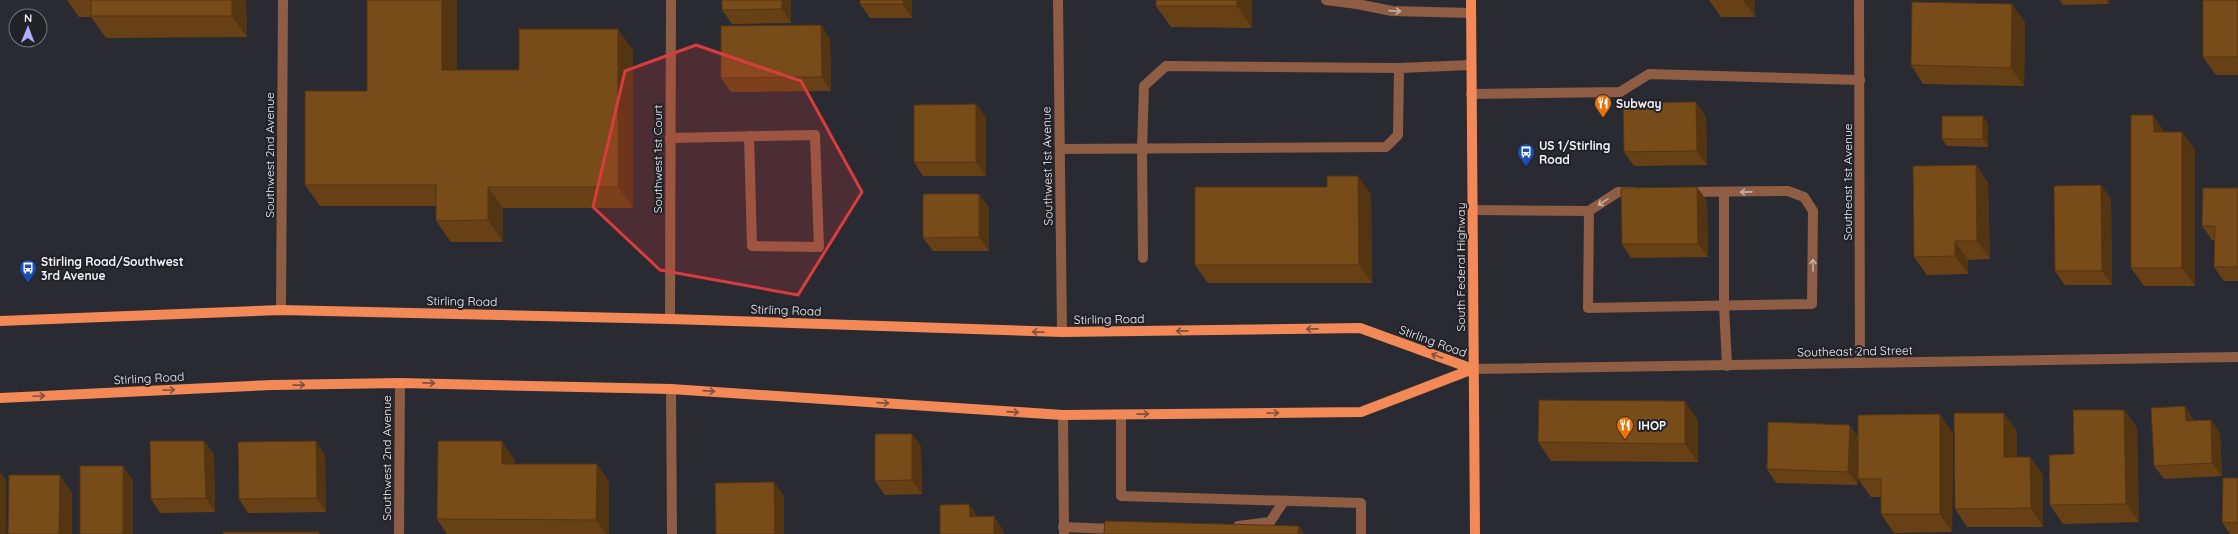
<svg xmlns="http://www.w3.org/2000/svg" width="2238" height="534" viewBox="0 0 2238 534" font-family="Quicksand,sans-serif">
<style>
.lines{fill:none;stroke-linecap:round;stroke-linejoin:round}
.service{stroke:#8f5c44;stroke-width:10}
.minor{stroke:#8f5c44;stroke-width:10}
.primary{stroke:#f28956;stroke-width:10}
.wall{fill:#674115}
.shaded-wall{fill:#543511}
.building{fill:#784c18;stroke:#543511}
.oneway{stroke:#c5aea6}
.oneway2{stroke:#7f503d}
.marked{fill:#d93c3d;fill-opacity:0.2;stroke:#d93c3d;stroke-width:3;stroke-linejoin:round}
.labels{text-anchor:middle;dominant-baseline:central;stroke-width:4;stroke-linejoin:round;paint-order:stroke}
.poi-label{font-size:12px;font-weight:bold;fill:#f2f2f7;stroke:#212128;text-anchor:start}
.street-label{font-size:12px;fill:#f2f2f7;stroke:#212128}
</style>
<rect width="100%" height="100%" fill="#2a2a32"/>
<g class="lines">
<g class="service">
<path d="M1326,0l31,4 2,-4"/>
<path d="M1357,4l35,7 79,2"/>
<path d="M1471,94l149,-2 29,-18 211,6"/>
<path d="M670,138l145,-3 4,112 -67,-1 -3,-110"/>
<path d="M1060,149l326,-2 12,-12 1,-67 72,-3"/>
<path d="M1724,192v113l3,61"/>
<path d="M1473,210l116,1 29,-19h16"/>
<path d="M1589,211l-1,97 224,-4 1,-93 -9,-14 -16,-6 -100,1"/>
<path d="M1143,258l-1,-109 2,-63 22,-20 233,2"/>
<path d="M1121,415v81l240,7v31"/>
<path d="M1238,526l32,-4 14,-21"/>
<path d="M1063,527l51,2"/>
</g>
<g class="minor">
<path d="M1058,0l4,332"/>
<path d="M1859,0l1,363"/>
<path d="M281,310l2,-310"/>
<path d="M670,319l1,-319"/>
<path d="M1473,369l765,-12"/>
<path d="M671,389l1,145"/>
<path d="M1063,415l1,119"/>
<path d="M399,534l1,-151"/>
</g>
<g class="primary">
<path d="M1471,0l4,534"/>
<path d="M0,321l281,-11 389,9 392,13 298,-4 113,41"/>
<path d="M0,398l272,-13 128,-2 271,6 392,26 298,-3 112,-43"/>
</g>
</g>
<g class="wall">
<path d="M67,0h179l1,37 -141,1 -15,-21h-12z"/>
<path d="M367,0h90v70h62l114,-20v158h-130v34h-52l-15,-21v-15h-116l-15,-21 62,-94z"/>
<path d="M791,0v23l-59,1 -10,-14z"/>
<path d="M912,0v18h-42l-10,-14z"/>
<path d="M1156,0h96v28l-81,-1 -15,-21z"/>
<path d="M1709,0h46v17h-34z"/>
<path d="M2059,0h50v4l-46,1z"/>
<path d="M2238,0v75h-22l-13,-18z"/>
<path d="M2025,22l-1,64 -101,-2 -12,-19z"/>
<path d="M821,25l9,14 1,52 -100,1 -10,-14z"/>
<path d="M976,104l10,14v58h-63l-9,-14z"/>
<path d="M1706,116l1,49 -73,1 -10,-14z"/>
<path d="M1988,123v24l-41,-1 -5,-7z"/>
<path d="M2165,132h17l13,18v136h-51l-13,-18z"/>
<path d="M1976,165l12,18 2,76 -22,1v14l-41,1 -13,-18z"/>
<path d="M1327,187l44,7 1,89h-164l-13,-18z"/>
<path d="M2238,188v93h-14l-10,-14v-27h-2l-10,-14z"/>
<path d="M2111,199l1,86h-47l-10,-14z"/>
<path d="M1707,201l1,56 -77,1 -9,-14z"/>
<path d="M989,207v44h-56l-10,-13z"/>
<path d="M2124,410l13,18 2,94 -76,2 -13,-19 24,-51z"/>
<path d="M1698,420v42l-147,-1 -13,-19z"/>
<path d="M2194,420h17l9,13 2,43 -58,3 -10,-13z"/>
<path d="M2017,431v26h13l13,18v52h-76l-12,-18z"/>
<path d="M1953,433l-1,99 -58,1 -13,-19v-17h-10l-13,-18v6l-82,-2 -9,-14 91,-33z"/>
<path d="M912,434l9,13 1,47 -37,1 -10,-14z"/>
<path d="M204,441l10,13 1,58 -55,1 -9,-14z"/>
<path d="M325,455l1,57 -78,1 -9,-14z"/>
<path d="M515,460v4h82l12,18v52h-162l-10,-15z"/>
<path d="M2238,478v56h-8l-8,-12z"/>
</g>
<g class="shaded-wall">
<path d="M232,0h14l1,37 -15,-21z"/>
<path d="M442,0h15v91l-15,-21z"/>
<path d="M782,0h9v23l-9,-14z"/>
<path d="M903,0h9v18l-9,-14z"/>
<path d="M1237,0h15v28l-15,-22z"/>
<path d="M1743,0h12v17z"/>
<path d="M2106,0h3v4z"/>
<path d="M2012,4l13,18 -1,64 -13,-18z"/>
<path d="M821,25l9,14 1,52 -9,-14z"/>
<path d="M618,29l15,21v158l-15,-21z"/>
<path d="M1696,102l10,14 1,49 -10,-14z"/>
<path d="M976,104l10,14v58l-10,-14z"/>
<path d="M2153,115l13,19 -12,-2z"/>
<path d="M1983,116l5,7v24l-5,-8z"/>
<path d="M2182,132l13,18v136l-13,-18z"/>
<path d="M1976,165l12,18 2,76 -13,-18z"/>
<path d="M1358,176l13,18 1,89 -13,-18z"/>
<path d="M2101,185l10,14 1,86 -10,-14z"/>
<path d="M488,187l15,21v34l-15,-22z"/>
<path d="M1697,187l10,14 1,56 -10,-13z"/>
<path d="M979,194l10,13v44l-10,-14z"/>
<path d="M1955,241l13,19v14l-13,-18z"/>
<path d="M1685,401l13,19v42l-13,-18z"/>
<path d="M2185,406l9,14 1,15 -9,-14z"/>
<path d="M2124,410l13,18 2,94 -13,-18z"/>
<path d="M2004,413l13,18v44l-13,-18z"/>
<path d="M1940,414l13,19 -1,99 -12,-18z"/>
<path d="M2211,420l9,13 2,43 -10,-13z"/>
<path d="M1850,425l9,13 -1,47 -10,-13z"/>
<path d="M912,434l9,13 1,47 -10,-14z"/>
<path d="M204,441l10,13 1,58 -9,-14z"/>
<path d="M316,441l9,14 1,57 -9,-14z"/>
<path d="M502,441l13,19v22l-13,-18z"/>
<path d="M2030,457l13,18v52l-12,-19z"/>
<path d="M597,464l12,18v52h-3l-10,-14z"/>
<path d="M123,466l10,14v54h-10z"/>
<path d="M0,472l6,8v54h-6z"/>
<path d="M60,475l12,18v41h-13z"/>
<path d="M774,482l10,14v38h-9z"/>
<path d="M969,504l10,14 -9,-1z"/>
<path d="M994,516l9,14 1,4h-10z"/>
<path d="M1299,526l5,8h-6z"/>
</g>
<g class="building">
<rect x="91" y="0" width="141" height="16"/>
<path d="M367,0h75v70h77v-41h99v158h-130v33l-52,1v-36h-131v-94h62z"/>
<path d="M722,0h60v9l-60,1z"/>
<rect x="860" y="0" width="43" height="4"/>
<rect x="1156" y="0" width="81" height="6"/>
<rect x="2203" y="0" width="35" height="57"/>
<path d="M1912,2l100,2 -1,64 -100,-3z"/>
<path d="M821,25l1,52 -101,1v-52z"/>
<path d="M1696,102l1,49 -73,1 -1,-49z"/>
<path d="M976,104v58h-62v-57z"/>
<path d="M2131,115h22l1,17h28v136h-51z"/>
<rect x="1942" y="116" width="41" height="23"/>
<path d="M1976,165l1,76h-22v15l-41,1 -1,-91z"/>
<path d="M1327,176h31l1,89h-164v-78h132z"/>
<path d="M2101,185l1,86h-47l-1,-85z"/>
<path d="M1697,187l1,57h-76l-1,-56z"/>
<path d="M2203,188h35v79h-24l1,-41h-13z"/>
<path d="M923,194h56v43l-56,1z"/>
<path d="M1539,400l146,1v43l-147,-2z"/>
<path d="M2185,406l1,15 25,-1 1,43 -58,3 -3,-58z"/>
<path d="M2073,410h51l2,94 -76,1 -1,-50 25,-1z"/>
<path d="M1954,413h50v44h26l1,51 -76,1z"/>
<path d="M1940,414v100h-59v-35h-23v-64z"/>
<path d="M1768,422l82,3 -2,47 -81,-3z"/>
<path d="M875,434h37v46l-37,1z"/>
<path d="M150,441h54l2,57 -55,1z"/>
<path d="M316,441l1,57 -78,1 -1,-57z"/>
<path d="M438,441h64v23h95l-1,56 -159,-1z"/>
<rect x="80" y="466" width="43" height="68"/>
<path d="M9,475h51l-1,59h-51z"/>
<path d="M2223,478h15v45l-16,-1z"/>
<path d="M774,482l1,52h-59l-1,-51z"/>
<path d="M969,504l1,13 24,-1v18h-54v-29z"/>
<path d="M1105,521l194,5 -1,8h-194z"/>
<rect x="223" y="532" width="96" height="2"/>
</g>
<defs><path id="oneway-shaft" d="M-6 0H5M1.5-3L5.5 0L1.5 3" fill="none" stroke-width="1.6" stroke-linecap="round" stroke-linejoin="round"/></defs>
<g class="oneway">
<use href="#oneway-shaft" transform="translate(1395 11) rotate(4)"/>
<use href="#oneway-shaft" transform="translate(1746 192) rotate(179)"/>
<use href="#oneway-shaft" transform="translate(1603 202) rotate(148)"/>
<use href="#oneway-shaft" transform="translate(1813 265) rotate(-90)"/>
</g>
<g class="oneway2">
<use href="#oneway-shaft" transform="translate(1312 329) rotate(179)"/>
<use href="#oneway-shaft" transform="translate(1182 331) rotate(179)"/>
<use href="#oneway-shaft" transform="translate(1038 332) rotate(-178)"/>
<use href="#oneway-shaft" transform="translate(1437 356) rotate(-160)"/>
<use href="#oneway-shaft" transform="translate(429 383) rotate(1)"/>
<use href="#oneway-shaft" transform="translate(299 385) rotate(-1)"/>
<use href="#oneway-shaft" transform="translate(169 390) rotate(-3)"/>
<use href="#oneway-shaft" transform="translate(709 391) rotate(4)"/>
<use href="#oneway-shaft" transform="translate(39 396) rotate(-3)"/>
<use href="#oneway-shaft" transform="translate(883 403) rotate(4)"/>
<use href="#oneway-shaft" transform="translate(1013 412) rotate(4)"/>
<use href="#oneway-shaft" transform="translate(1273 413) rotate(-1)"/>
<use href="#oneway-shaft" transform="translate(1143 414) rotate(-1)"/>
</g>
<path class="marked" d="M696,45l105,36 61,111 -64,103 -138,-25 -67,-63 32,-136z"/>
<defs>
<g id="restaurant-pin" transform="scale(0.9)"><path d="M0 17L-7.5 6A9.5 9.5 0 1 1 7.5 6Z" fill="#e8710a" stroke="#212128"/><path d="M-5-6h1v4h1v-4h1v4h1v-4h1v5L-1.5 .5V6h-2V.5L-5-1ZM5-6V6H3V1.5H1.5Q1.5-4 5-6Z" fill="#fff"/></g>
<g id="bus-pin" transform="scale(0.9)"><path d="M0 17L-7.5 6A9.5 9.5 0 1 1 7.5 6Z" fill="#1a4fb4" stroke="#212128"/><path d="M-5-6H5V4H4V6H2V4H-2V6H-4V4H-5ZM-3.5-4V0h7V-4ZM-3.5 1.2v1.5H-2V1.2ZM2 1.2v1.5H3.5V1.2Z" fill="#fff"/></g>
</defs>
<g fill-rule="evenodd">
<use href="#restaurant-pin" x="1603" y="103"/>
<use href="#bus-pin" x="1526" y="152"/>
<use href="#bus-pin" x="28" y="268"/>
<use href="#restaurant-pin" x="1625" y="425"/>
</g>
<g class="labels">
<g class="poi-label">
<text x="1616" y="103">Subway</text>
<text x="1539" y="145">US 1/Stirling<tspan x="1539" dy="14">Road</tspan></text>
<text x="41" y="261">Stirling Road/Southwest<tspan x="41" dy="14">3rd Avenue</tspan></text>
<text x="1638" y="425">IHOP</text>
</g>
<g class="street-label">
<text transform="translate(269 155) rotate(-90)">Southwest 2nd Avenue</text>
<text transform="translate(657 159) rotate(-90)">Southwest 1st Court</text>
<text transform="translate(1047 166) rotate(-91)">Southwest 1st Avenue</text>
<text transform="translate(1847 182) rotate(-90)">Southeast 1st Avenue</text>
<text transform="translate(1460 267) rotate(-90)">South Federal Highway</text>
<text transform="translate(462 301) rotate(1)">Stirling Road</text>
<text transform="translate(786 310) rotate(2)">Stirling Road</text>
<text transform="translate(1109 319) rotate(-1)">Stirling Road</text>
<text transform="translate(1433 341) rotate(20)">Stirling Road</text>
<text transform="translate(1855 351) rotate(-1)">Southeast 2nd Street</text>
<text transform="translate(149 378) rotate(-3)">Stirling Road</text>
<text transform="translate(386 458) rotate(-90)">Southwest 2nd Avenue</text>
</g>
</g>
<g transform="translate(28 28) rotate(1)"><circle r="19" fill="#212128" stroke="#75757b"/>
<path d="M0-3L7 15L0 10L-7 15Z" fill="#b0aefa"/>
<text y="-6" font-size="11" font-weight="bold" text-anchor="middle" fill="#f2f2f7">N</text>
</g>
</svg>
